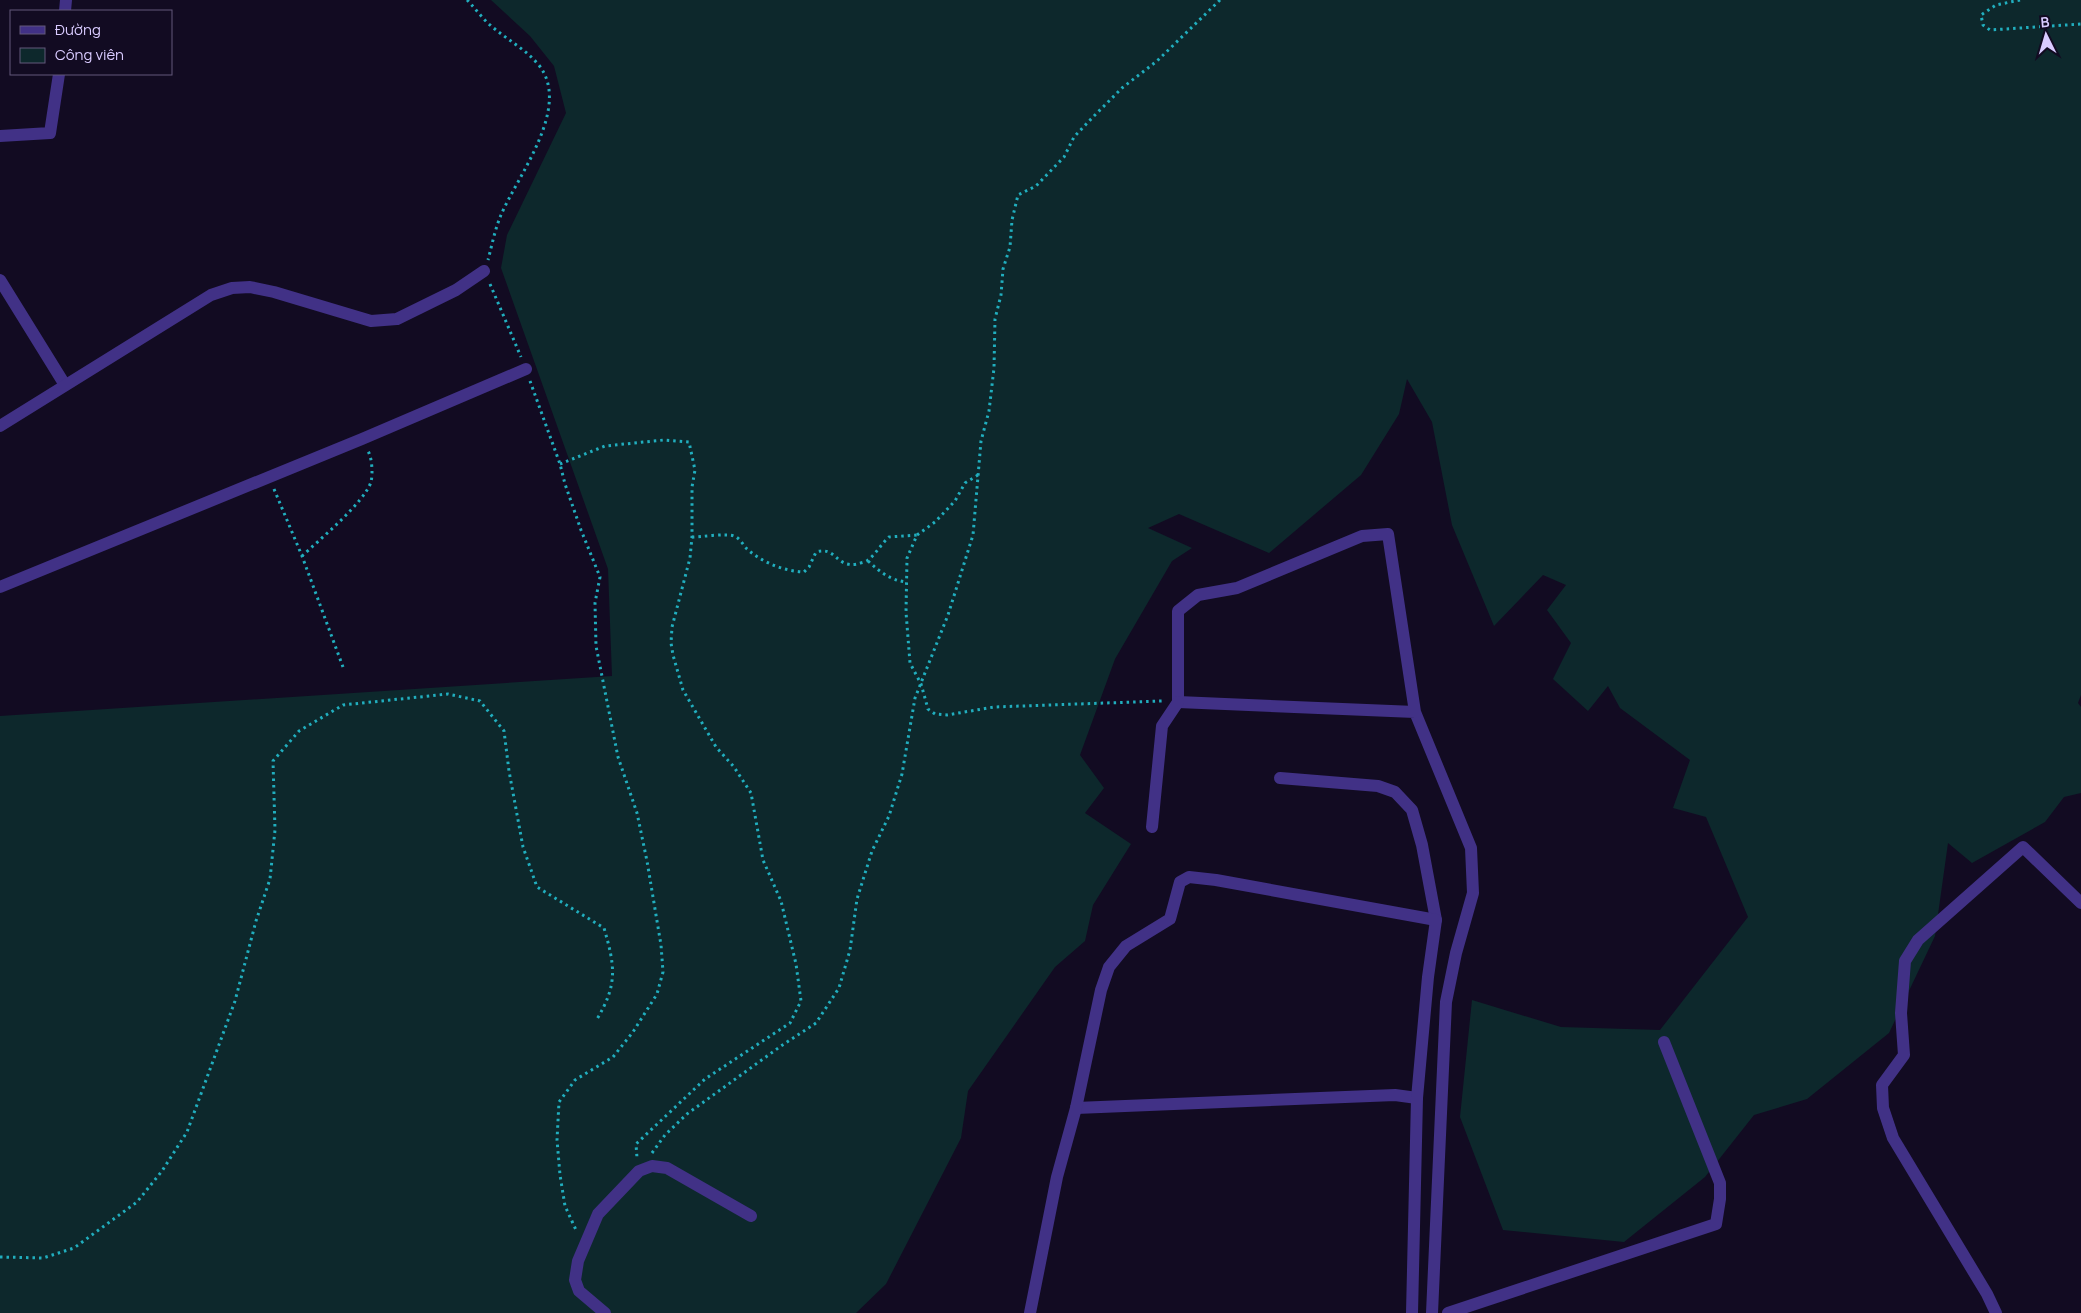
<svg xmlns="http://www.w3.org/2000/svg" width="2081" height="1313" viewBox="0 0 2081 1313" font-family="Manrope,sans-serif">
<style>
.green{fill:#0d282c}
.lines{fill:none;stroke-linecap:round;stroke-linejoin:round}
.path{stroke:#21aebe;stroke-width:3;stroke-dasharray:2.5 4;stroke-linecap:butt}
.minor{stroke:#413186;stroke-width:12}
</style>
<rect width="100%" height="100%" fill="#120b22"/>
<path class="green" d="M491,0h1590v695l-3,8 3,4v86l-17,4 -19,25 -73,41 -24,-20 -13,93 -46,97 -82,66 -53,16 -49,62 -81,65 -121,-12 -43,-113 12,-117 89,27 99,3 88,-113 -42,-100 -33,-9 17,-48 -70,-52 -12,-22 -20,25 -35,-32 18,-36 -24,-33 19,-25 -23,-10 -49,51 -42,-101 -20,-103 -25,-43 -8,35 -38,61 -92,78 -90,-39 -31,14 44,20 -20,13 -57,98 -35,96 24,33 -19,25 46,31 -38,61 -8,36 -30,26 -87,124 -7,47 -75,146 -30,29h-856v-597l612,-40 -4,-107 -107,-301 6,-33 59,-122 -12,-47 -24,-30z"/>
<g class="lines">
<g class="path">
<path d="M467,0c8,8 15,18 23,25 16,14 34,23 48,39 35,42 -20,111 -37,151 -6,14 -9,30 -13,45"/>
<path d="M2020,0l-24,5 -15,10 2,10 7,5 91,-6"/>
<path d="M490,284l31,73"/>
<path d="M530,381l30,83 5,20 16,46 19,47 -5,26 1,43 22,111 19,56 10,48 14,84 2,27 -6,22 -24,38 -20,25 -38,23 -16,22 -2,38 3,35 5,31 11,24"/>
<path d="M560,464l45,-18 59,-6 25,2 6,28 -3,17v50l-2,21 -18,69 -1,16 2,12 10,35 33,57 18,20 17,26 12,67 18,41 15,63 5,37 -11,22 -85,56 -69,65 1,14"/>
<path d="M978,475l-13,8 -10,18 -20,21 -18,13 -10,23 -1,54 4,51 11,21 7,25 7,5 12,1 47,-8 168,-6"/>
<path d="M274,489l28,67 41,111"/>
<path d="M692,537c9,0 35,-4 42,-1 6,2 9,9 13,13 16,14 37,22 57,23l5,-5 7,-15c21,-6 19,16 41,12 3,-1 9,-2 11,-4 8,-6 13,-16 21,-23l28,-2"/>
<path d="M302,556c17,-16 62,-53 69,-74 2,-9 1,-24 -3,-31"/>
<path d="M868,561c12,11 22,19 38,21"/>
<path d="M652,1153l13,-18 22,-21 94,-68 35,-23 23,-35 11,-38 7,-51 15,-48 17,-35 13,-42 13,-76 33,-83 25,-80 8,-94 8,-30 5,-43 1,-49 6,-24 2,-26 7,-22 2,-27 6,-25 18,-9 28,-29 10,-20 18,-19 30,-30 35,-27 63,-61"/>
<path d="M0,1257l43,1 31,-10 63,-46 25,-31 25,-39 48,-131 21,-80 14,-42 5,-49 -2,-69 26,-30 44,-26 105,-11 32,7 24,30 5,40 14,76 14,40 67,41c11,38 14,56 -7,91"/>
</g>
<g class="minor">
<path d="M65,11l1,-11"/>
<path d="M0,136l50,-3 9,-59"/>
<path d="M0,280l65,105"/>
<path d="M0,426l211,-131 21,-7 18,-1 24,5 97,29 26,-2 59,-29 28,-19"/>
<path d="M0,587l362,-148 164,-70"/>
<path d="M1415,712l-237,-10v-91l20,-16 39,-7 125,-52 26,-2 27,178 56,136 2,45 -17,60 -10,49 -14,311"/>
<path d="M1280,778l98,8 17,6 17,18 10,35 14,75"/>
<path d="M1152,827l10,-101 16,-24"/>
<path d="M1076,1108l319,-13 22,3"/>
<path d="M605,1313l-26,-22 -4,-11 3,-19 20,-47 41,-43 13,-5 15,2 84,48"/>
<path d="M1030,1313l27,-136 19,-69 25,-118 8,-23 17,-21 44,-27 10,-37 9,-5 27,3 220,40 -8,57 -11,121 -5,215"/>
<path d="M1448,1313l268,-89 4,-25v-16l-56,-141"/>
<path d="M1996,1313l-9,-19 -94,-156 -10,-30 -1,-23 22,-30 -3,-42 4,-52 13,-21 105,-93 58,56"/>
</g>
</g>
<rect x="10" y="10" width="162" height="65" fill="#120b22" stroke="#62587a"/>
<rect x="20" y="26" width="25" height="8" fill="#413186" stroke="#62587a"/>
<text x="55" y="35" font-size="15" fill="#d9cbff">Đường</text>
<rect x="20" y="48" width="25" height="15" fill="#0d282c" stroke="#62587a"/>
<text x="55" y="60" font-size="15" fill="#d9cbff">Công viên</text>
<g transform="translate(2046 35) rotate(355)" stroke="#120b22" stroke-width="4" paint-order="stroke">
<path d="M0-4L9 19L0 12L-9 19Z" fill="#d9cbff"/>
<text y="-8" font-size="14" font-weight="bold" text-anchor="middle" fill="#d9cbff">B</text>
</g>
</svg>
